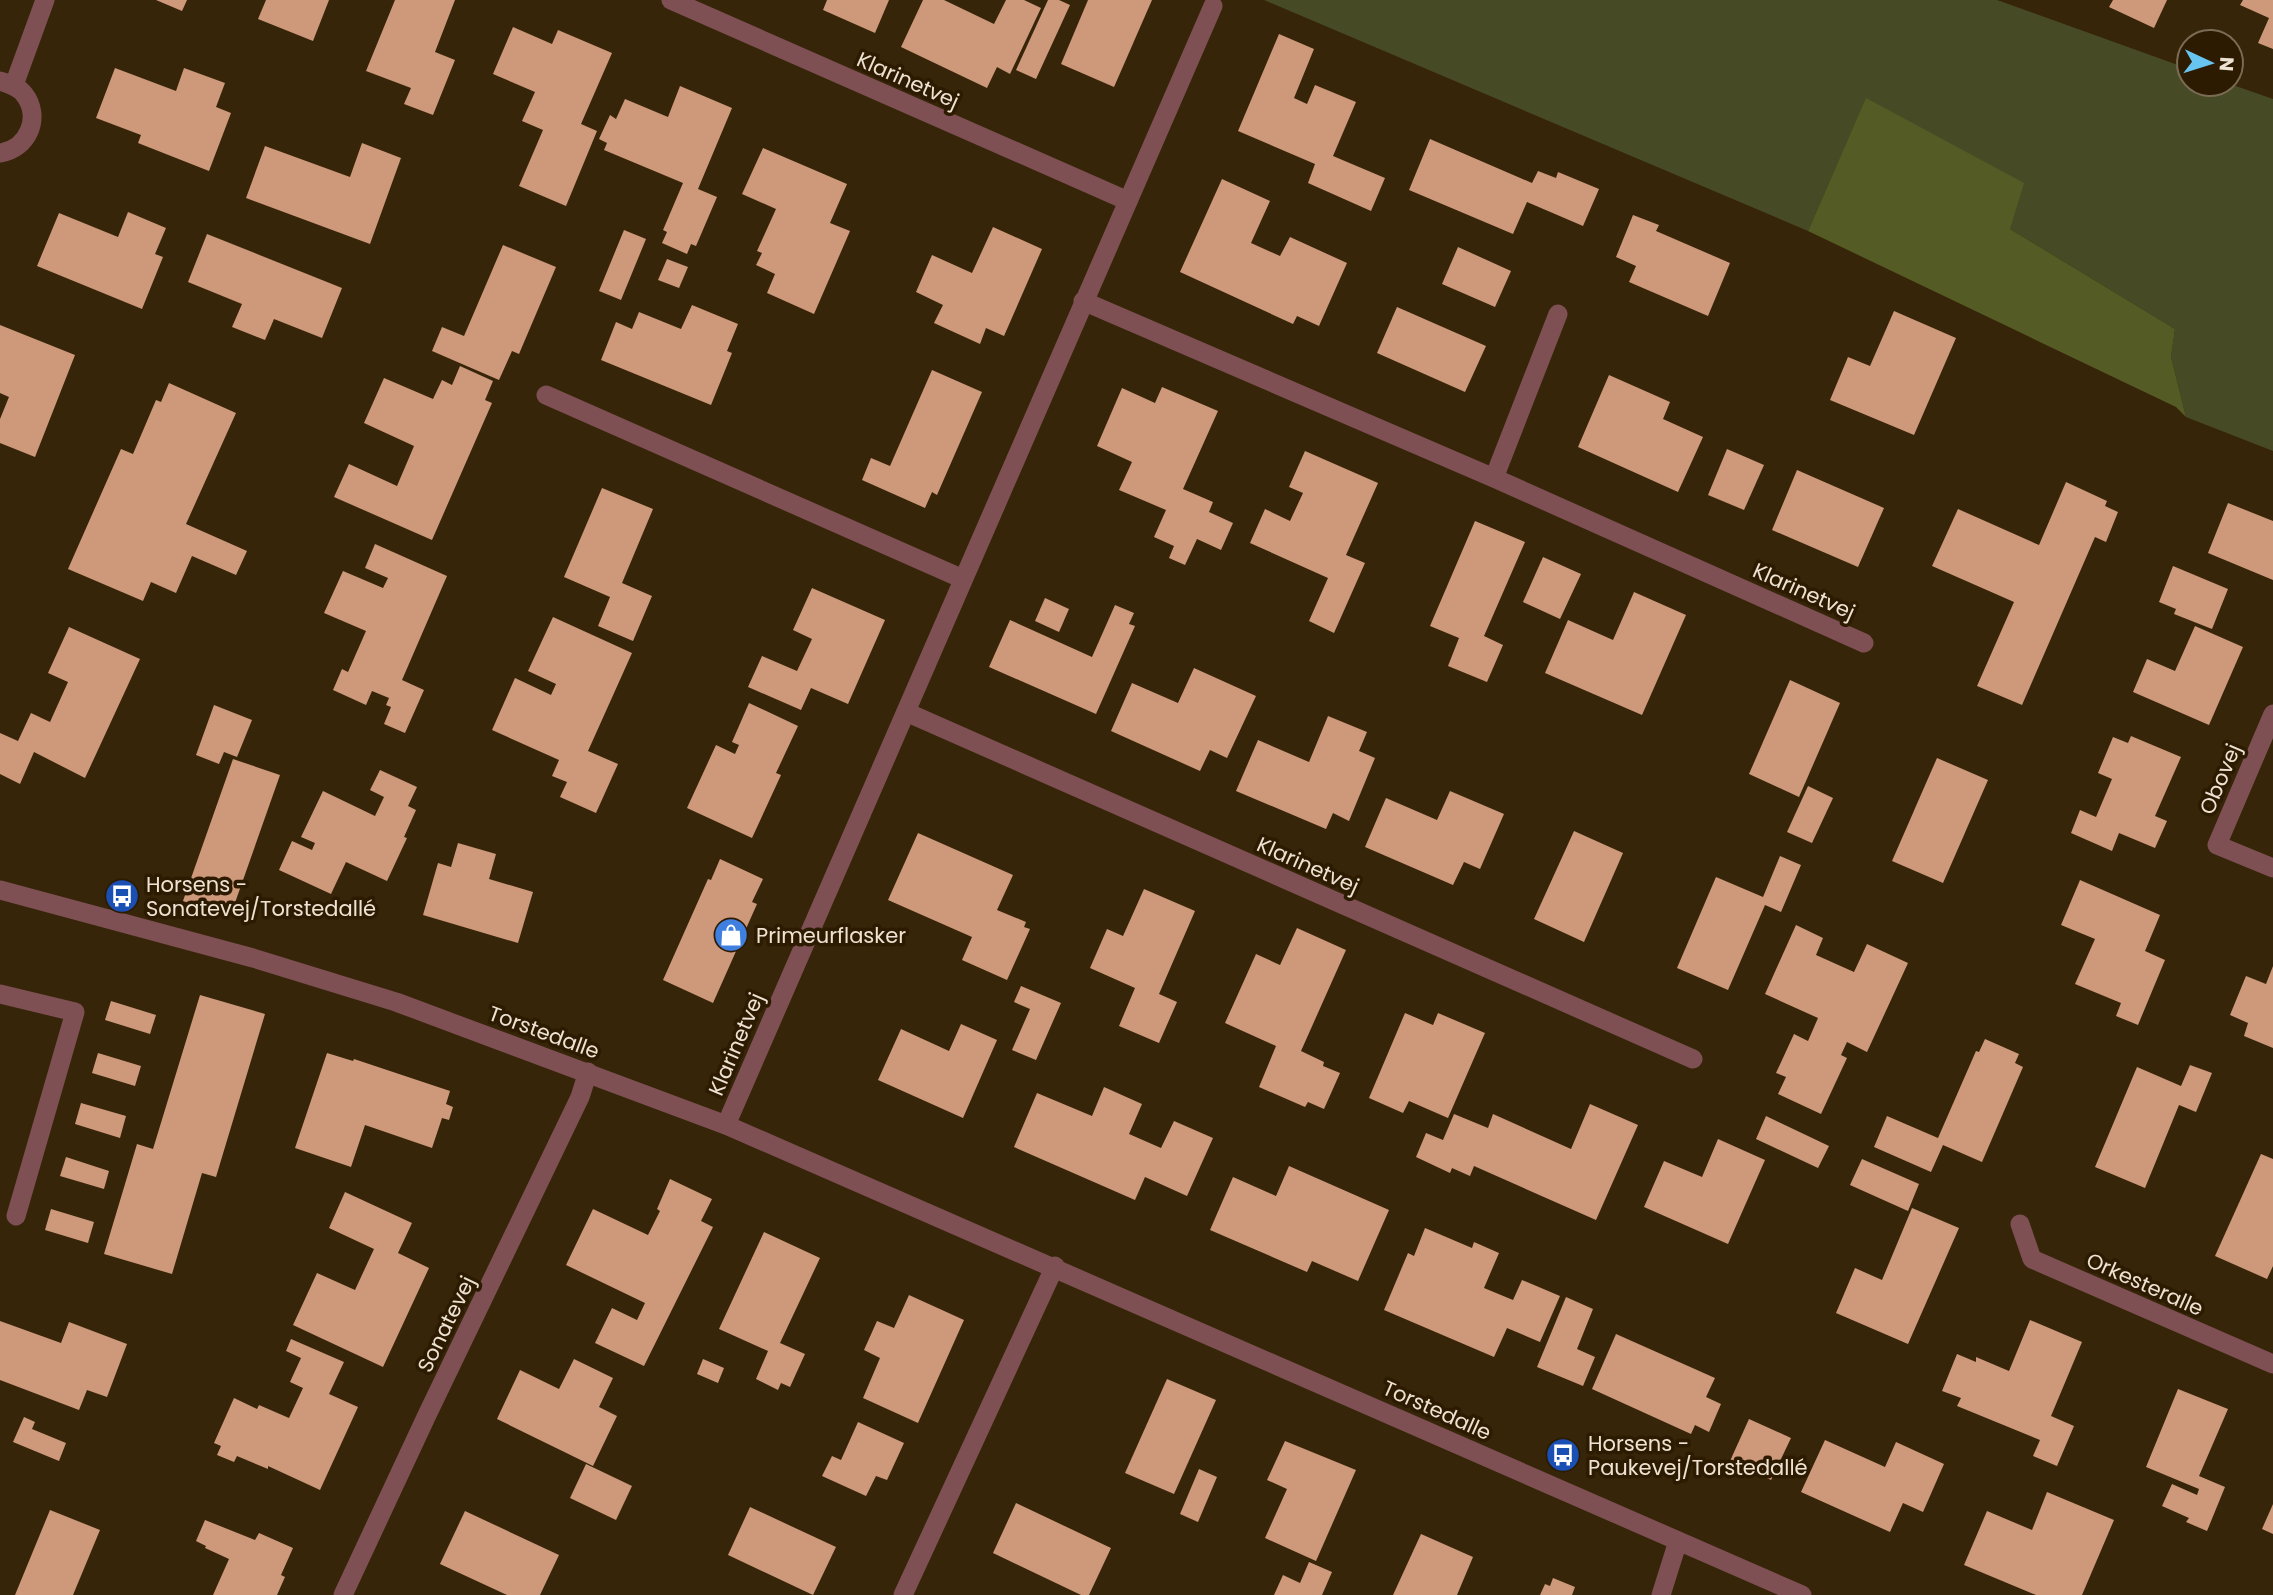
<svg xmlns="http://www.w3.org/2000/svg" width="2273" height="1595" viewBox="0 0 2273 1595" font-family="Poppins,sans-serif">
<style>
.green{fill:#474b25}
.forest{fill:#555b24}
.building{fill:#ce997a}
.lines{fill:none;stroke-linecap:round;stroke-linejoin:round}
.minor{stroke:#7e5053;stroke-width:19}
.tertiary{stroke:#7e5053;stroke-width:19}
.labels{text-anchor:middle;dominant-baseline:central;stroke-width:7;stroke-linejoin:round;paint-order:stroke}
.street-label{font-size:21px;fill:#eee2d3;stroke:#2d1b01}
.poi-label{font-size:21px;fill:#eee2d3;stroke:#2d1b01;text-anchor:start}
</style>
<rect width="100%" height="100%" fill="#372509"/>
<path class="green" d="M1264,0h733l192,69v15h41l43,15v352l-87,-34 -15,-60 4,-28 -165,-100 -144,-130 -58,132z"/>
<path class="forest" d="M1866,98l158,85 -14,46 165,100 -4,28 15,60 -10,-10 -368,-176z"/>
<g class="building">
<path d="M156,0h31l-5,11z"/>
<path d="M266,0h63l-16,41 -55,-22z"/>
<path d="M395,0h60l-20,52 20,8 -22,55 -29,-11 7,-16 -45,-17z"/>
<path d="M827,0h62l-14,33 -52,-23z"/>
<path d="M923,0h21l50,24 12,-24h18l17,8 -31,66 -13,-7 -10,21 -86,-41z"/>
<path d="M1048,0h11l11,5 -34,74 -20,-9z"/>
<path d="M1088,0h64l-38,87 -53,-23z"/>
<path d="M2113,0h54l-13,28 -45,-21z"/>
<path d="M2243,0h30v49l-15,-6 11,-25 -29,-13z"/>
<path d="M513,27l39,17 6,-14 54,23 -31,71 16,7 -31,75 -47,-20 24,-56 -21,-9 13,-29 -42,-18z"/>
<path d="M1279,34l35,15 -20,49 13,6 8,-19 41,17 -23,54 52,22 -14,33 -63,-28 7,-19 -77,-33z"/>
<path d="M115,68l61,23 8,-23 41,15 -9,24 15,6 -22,58 -71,-28 3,-8 -45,-17z"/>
<path d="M680,86l52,22 -34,81 19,8 -21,49 -5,-2 -4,10 -25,-11 5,-11 -4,-2 20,-47 -79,-33 3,-7 -8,-4 11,-24 6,4 9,-20 43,18z"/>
<path d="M1430,139l102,44 6,-12 18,7 2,-6 41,17 -16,37 -56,-24 -14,32 -104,-44z"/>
<path d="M362,143l39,15 -31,86 -124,-46 19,-52 85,31z"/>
<path d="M763,148l84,36 -17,39 20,8 -36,83 -47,-21 8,-19 -19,-9 6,-12 -5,-2 19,-42 -34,-15z"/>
<path d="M1222,179l48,22 -19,42 29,13 10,-19 57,26 -28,63 -22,-10 -4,8 -113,-52z"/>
<path d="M128,212l38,16 -11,26 8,3 -21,52 -105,-43 22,-53 59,24z"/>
<path d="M1633,215l26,10 -3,6 74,32 -22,53 -79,-34 7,-16 -20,-9z"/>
<path d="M993,227l49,22 -38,87 -18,-8 -6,16 -46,-21 9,-18 -27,-13 16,-37 40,18z"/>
<path d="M624,230l22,9 -25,61 -22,-9z"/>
<path d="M207,234l135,54 -20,50 -48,-19 -9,21 -33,-13 10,-23 -54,-22z"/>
<path d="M503,245l53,22 -37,87 -7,-3 -13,29 -67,-29 10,-24 22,9z"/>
<path d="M1458,247l53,24 -16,36 -53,-23z"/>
<path d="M667,259l21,8 -9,21 -21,-8z"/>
<path d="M692,305l46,19 -11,27 5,2 -21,52 -110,-45 15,-38 16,7 7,-17 42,17z"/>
<path d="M1397,307l89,39 -21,46 -88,-39z"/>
<path d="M1894,311l62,27 -42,97 -84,-35 18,-43 22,9z"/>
<path d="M0,325l75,30 -40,102 -35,-14v-24l9,-22 -9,-4z"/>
<path d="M460,366l33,15 -8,19 7,3 -60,137 -98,-43 15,-33 48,22 17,-40 -50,-23 20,-45 49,21 9,-19 10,5z"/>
<path d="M932,370l50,22 -45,103 -5,-3 -7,16 -63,-28 9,-22 19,8z"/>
<path d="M1609,375l61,27 -7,17 40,18 -25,55 -100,-45z"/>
<path d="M169,383l67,30 -50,111 61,27 -11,24 -44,-19 -16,37 -25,-11 -8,19 -75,-32 53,-120 12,5 23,-54 5,2z"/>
<path d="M1162,387l56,24 -35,78 30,13 -4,10 24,11 -12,27 -24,-11 -12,26 -16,-7 5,-12 -20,-9 12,-27 -47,-20 13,-28 -35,-16 25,-58 33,15z"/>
<path d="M1727,449l37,16 -20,45 -36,-15z"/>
<path d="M1305,451l73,32 -32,72 19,8 -31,70 -25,-12 19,-43 -78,-35 15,-34 25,12 13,-28 -14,-6z"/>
<path d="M1797,470l87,38 -26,59 -86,-37z"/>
<path d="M2066,482l41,19 -2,5 13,6 -12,30 -11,-5 -73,168 -45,-19 37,-84 -82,-36 26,-57 81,36z"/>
<path d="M602,488l51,21 -31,74 30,13 -19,45 -35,-15 12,-29 -46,-20z"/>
<path d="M2228,503l45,18v59l-65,-27z"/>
<path d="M1475,521l50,21 -41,94 19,9 -16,37 -39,-16 11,-28 -29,-12z"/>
<path d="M375,544l72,32 -45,104 22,10 -19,43 -21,-9 7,-17 -5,-2 3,-7 -17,-7 -6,14 -33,-15 9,-21 6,3 18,-41 -42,-18 19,-42 40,17 5,-10 -23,-10z"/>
<path d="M1543,557l38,17 -21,45 -37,-17z"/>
<path d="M2173,566l55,23 -16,40 -38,-15 2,-5 -17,-7z"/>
<path d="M812,588l73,32 -37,84 -37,-16 -10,22 -53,-23 14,-31 35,15 15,-32 -19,-9z"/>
<path d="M1634,592l52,23 -44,100 -97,-42 23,-53 45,20z"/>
<path d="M1045,598l24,11 -10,23 -24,-11z"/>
<path d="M1115,605l19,8 -5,11 6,2 -39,88 -107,-47 21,-47 82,37z"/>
<path d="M553,617l79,36 -44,98 30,13 -22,49 -36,-16 7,-15 -15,-6 7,-16 -67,-30 23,-52 36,17 5,-11 -28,-13z"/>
<path d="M2195,626l48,21 -34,78 -76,-33 14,-33 28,12z"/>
<path d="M69,627l71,32 -55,119 -51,-26 -14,32 -20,-10v-41l18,8 13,-28 19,9 18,-40 -20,-9z"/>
<path d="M1194,668l62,28 -29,62 -17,-8 -10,21 -89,-40 21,-48 46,20z"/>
<path d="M1790,680l50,23 -41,94 -50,-23z"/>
<path d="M749,703l49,23 -22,47 5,2 -29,63 -65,-30 29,-63 19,9 4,-9 -7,-3z"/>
<path d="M214,705l38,15 -15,37 -13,-5 -5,12 -23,-9z"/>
<path d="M1328,716l39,16 -8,19 16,7 -26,63 -16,-8 -7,16 -90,-38 22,-51 51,22z"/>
<path d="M2131,736l50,21 -26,59 12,5 -12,27 -36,-15 -7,18 -41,-18 9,-23 16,7 16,-38 -14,-6 15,-36 15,6z"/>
<path d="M1937,758l51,22 -45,103 -51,-22z"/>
<path d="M233,759l47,16 -50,142 -47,-16z"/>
<path d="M380,770l37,17 -9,19 8,4 -12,27 3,1 -20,43 -41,-19 -15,32 -52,-24 13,-29 20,9 3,-7 -14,-6 22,-46 52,25 9,-19 -14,-7z"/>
<path d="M1808,786l25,12 -21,45 -25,-11z"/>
<path d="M1450,791l54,23 -24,55 -16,-7 -11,23 -88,-38 21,-49 51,22z"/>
<path d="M1574,831l49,22 -39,89 -50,-23z"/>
<path d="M918,833l95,42 -16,35 29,12 -2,5 6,2 -23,51 -45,-20 10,-23 -84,-37z"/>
<path d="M458,843l38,11 -7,25 44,13 -15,51 -95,-28 15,-52 13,4z"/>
<path d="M1780,856l21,9 -20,47 -16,-7 -37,85 -51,-22 39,-91 47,20z"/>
<path d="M720,859l43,20 -11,23 5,2 -44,99 -50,-23 45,-101 3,1z"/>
<path d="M2080,880l80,35 -15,36 20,9 -27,65 -22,-9 5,-13 -46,-19 20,-45 -34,-14z"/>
<path d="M1144,889l51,22 -36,83 18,8 -18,41 -40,-17 16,-38 -45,-20 17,-39 16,7z"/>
<path d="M1796,925l27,13 -7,17 38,17 13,-28 41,19 -41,89 -20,-10 -6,13 6,3 -26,56 -43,-20 8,-17 -10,-4 18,-39 14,7 10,-23 -53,-24z"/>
<path d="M1297,928l49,22 -45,101 23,11 -1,4 17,7 -16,36 -16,-7 -3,5 -46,-20 17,-41 -51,-23 31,-69 24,11z"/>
<path d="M2273,966v82l-29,-12 4,-13 -18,-8 16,-39 20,8z"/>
<path d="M1021,986l40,17 -25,57 -24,-10 18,-41 -16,-7z"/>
<path d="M200,995l65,19 -49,163 -14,-4 -30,101 -68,-20 33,-110 16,5z"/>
<path d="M111,1001l45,14 -6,19 -45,-14z"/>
<path d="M1405,1013l28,12 5,-12 47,20 -37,85 -39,-17 -6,12 -34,-15z"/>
<path d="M961,1024l36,16 -34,78 -85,-38 23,-51 48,22z"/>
<path d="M1985,1039l34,15 -4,9 8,4 -41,95 -39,-17 -12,27 -57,-25 13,-31 51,22 38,-87 3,1z"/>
<path d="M98,1053l43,13 -6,20 -43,-13z"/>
<path d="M327,1053l26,8 1,-2 96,32 -4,13 7,3 -4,13 -7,-2 -10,30 -67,-23 -14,42 -56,-19z"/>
<path d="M2190,1065l22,8 -16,39 -17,-7 -34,83 -50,-21 42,-100 44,19z"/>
<path d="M1104,1087l38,17 -13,30 32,14 13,-27 39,17 -26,58 -42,-19 -10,23 -121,-53 23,-54 55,23z"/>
<path d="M81,1103l45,13 -6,22 -45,-14z"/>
<path d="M1590,1104l48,21 -42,95 -122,-54 -4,10 -18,-8 -2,5 -34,-16 10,-24 17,7 11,-26 34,14 5,-14 78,35z"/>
<path d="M1766,1116l63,30 -11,22 -62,-29z"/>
<path d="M1718,1139l47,21 -37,84 -84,-37 20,-46 38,16z"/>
<path d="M2261,1154l12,5v107l-6,13 -52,-23z"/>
<path d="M66,1157l43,14 -5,18 -44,-13z"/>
<path d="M1862,1159l57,25 -11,27 -58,-26z"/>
<path d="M1289,1166l100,44 -31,71 -46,-20 -5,11 -97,-42 23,-53 43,19z"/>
<path d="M670,1179l42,20 -11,22 12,6 -69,139 -49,-23 17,-35 25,12 8,-17 -79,-38 27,-56 55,26 12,-24 -3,-2z"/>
<path d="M345,1192l67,31 -14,30 31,15 -46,99 -90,-42 24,-52 38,17 19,-41 -45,-21z"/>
<path d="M1912,1208l47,20 -51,116 -72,-31 19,-45 27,12z"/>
<path d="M51,1209l43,13 -6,21 -43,-13z"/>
<path d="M1425,1228l47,20 2,-6 25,11 -15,35 29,12 9,-20 38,16 -20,46 -33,-14 -13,29 -110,-47 24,-57 6,3z"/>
<path d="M764,1232l56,26 -40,85 25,11 -15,33 -9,-4 -3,7 -22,-11 12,-28 -49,-22z"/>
<path d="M909,1295l55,25 -46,103 -55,-25 17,-40 -16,-8 13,-29 17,7z"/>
<path d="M1566,1297l27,12 -16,40 18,8 -12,29 -46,-19z"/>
<path d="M2030,1320l52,22 -31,74 23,10 -17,40 -24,-10 7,-16 -83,-34 4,-8 -19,-7 15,-37 19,8v-5l33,14z"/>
<path d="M0,1321l61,22 8,-21 58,22 -20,53 -20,-7 -8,20 -79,-30z"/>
<path d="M1616,1334l99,44 -9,19 15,7 -12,28 -14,-7 -4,9 -99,-45z"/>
<path d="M291,1339l53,23 -15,32 29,13 -38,83 -52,-24v3l-31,-13 -3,6 -17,-7 4,-9 -7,-3 20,-45 23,11 2,-4 30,13 14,-30 -13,-6 11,-24 -15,-7z"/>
<path d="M574,1359l39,19 -14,29 18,9 -24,50 -96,-47 23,-49 39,19z"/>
<path d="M703,1359l21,9 -6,15 -21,-9z"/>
<path d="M1167,1379l49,21 -42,94 -49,-21z"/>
<path d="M2178,1389l50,20 -29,67 26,11 -18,44 -21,-9 3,-4 -27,-12 10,-22 25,11 2,-6 -53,-22z"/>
<path d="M24,1417l11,5 -3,7 34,14 -7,18 -46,-19z"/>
<path d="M1749,1419l42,19 -20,42 -41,-19z"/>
<path d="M858,1422l46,21 -17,37 -11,-4 -10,20 -44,-20 10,-20 9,4z"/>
<path d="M1825,1440l60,27 11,-25 48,22 -21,48 -20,-9 -13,29 -89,-40z"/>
<path d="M1285,1441l71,29 -40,91 -51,-23 22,-49 -20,-9z"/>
<path d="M586,1464l46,22 -16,34 -46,-22z"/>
<path d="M1199,1469l18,8 -19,45 -18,-8z"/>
<path d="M2047,1492l67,28 -32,75h-46l-72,-30 23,-54 45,19z"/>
<path d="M1016,1503l95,45 -22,47h-8l-88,-42z"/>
<path d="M2273,1504v30l-11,-5z"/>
<path d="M750,1507l86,40 -23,48 -85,-40z"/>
<path d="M50,1510l50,20 -27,65h-58z"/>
<path d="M465,1511l94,44 -19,40h-33l-67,-31z"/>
<path d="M205,1520l50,20 4,-7 34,15 -12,27 4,2 -8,18h-64l16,-36 -24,-11 1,-2 -10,-5z"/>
<path d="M1421,1534l52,23 -16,38h-64z"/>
<path d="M1309,1562l23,10 -10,23h-48l9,-20 17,8z"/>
<path d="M1553,1578l22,9 -3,8h-32l5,-11 5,2z"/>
</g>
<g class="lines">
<g class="minor">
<path d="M671,0l457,201"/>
<path d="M0,81c9,3 18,5 24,13 18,23 4,55 -24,59"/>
<path d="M14,85l31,-85"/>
<path d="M1083,301l411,177 370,165"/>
<path d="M546,395l417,184"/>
<path d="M1494,478l64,-164"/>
<path d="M906,712l787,347"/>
<path d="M2273,714l-56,131 56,23"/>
<path d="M0,994l75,18 -59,204"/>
<path d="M726,1125l487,-1119"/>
<path d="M2020,1224l12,35 241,105"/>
<path d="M343,1595l84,-180 153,-318 8,-25"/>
<path d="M903,1595l152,-329"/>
<path d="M1661,1595l17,-54"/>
</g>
<path class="tertiary" d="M0,890l253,68 143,44 330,123 1076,470"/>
</g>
<defs>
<g id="bus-disc" transform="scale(1.75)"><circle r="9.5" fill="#1a4fb4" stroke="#2d1b01"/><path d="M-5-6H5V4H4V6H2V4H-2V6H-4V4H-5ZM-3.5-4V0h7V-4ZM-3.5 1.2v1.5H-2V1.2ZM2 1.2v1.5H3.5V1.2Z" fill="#fff"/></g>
<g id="shop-disc" transform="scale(1.75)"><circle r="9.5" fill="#3f7fe0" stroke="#2d1b01"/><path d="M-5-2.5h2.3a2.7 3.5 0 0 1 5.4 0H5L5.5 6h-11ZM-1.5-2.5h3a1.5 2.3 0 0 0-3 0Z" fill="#fff"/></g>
</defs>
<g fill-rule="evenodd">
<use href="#bus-disc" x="122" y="896"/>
<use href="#shop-disc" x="731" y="935"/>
<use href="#bus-disc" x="1563" y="1455"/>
</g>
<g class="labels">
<g class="street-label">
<text transform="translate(908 80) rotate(24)">Klarinetvej</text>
<text transform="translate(1804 591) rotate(24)">Klarinetvej</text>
<text transform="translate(2220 779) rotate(-67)">Obovej</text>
<text transform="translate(1308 865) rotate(24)">Klarinetvej</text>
<text transform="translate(544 1032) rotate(20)">Torstedalle</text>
<text transform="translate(736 1044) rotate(-67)">Klarinetvej</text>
<text transform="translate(2145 1284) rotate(24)">Orkesteralle</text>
<text transform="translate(446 1324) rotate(-64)">Sonatevej</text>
<text transform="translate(1437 1410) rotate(24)">Torstedalle</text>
</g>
<g class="poi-label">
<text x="146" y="884">Horsens -<tspan x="146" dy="24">Sonatevej/Torstedallé</tspan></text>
<text x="756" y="935">Primeurflasker</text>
<text x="1588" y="1443">Horsens -<tspan x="1588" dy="24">Paukevej/Torstedallé</tspan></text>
</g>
</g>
<g transform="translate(2210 63) rotate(94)"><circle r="33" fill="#2d1b01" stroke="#7a6b55" stroke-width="2"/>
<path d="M0-5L12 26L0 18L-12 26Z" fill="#68c4f0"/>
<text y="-10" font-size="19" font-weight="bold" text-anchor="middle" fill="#eee2d3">N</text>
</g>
</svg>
